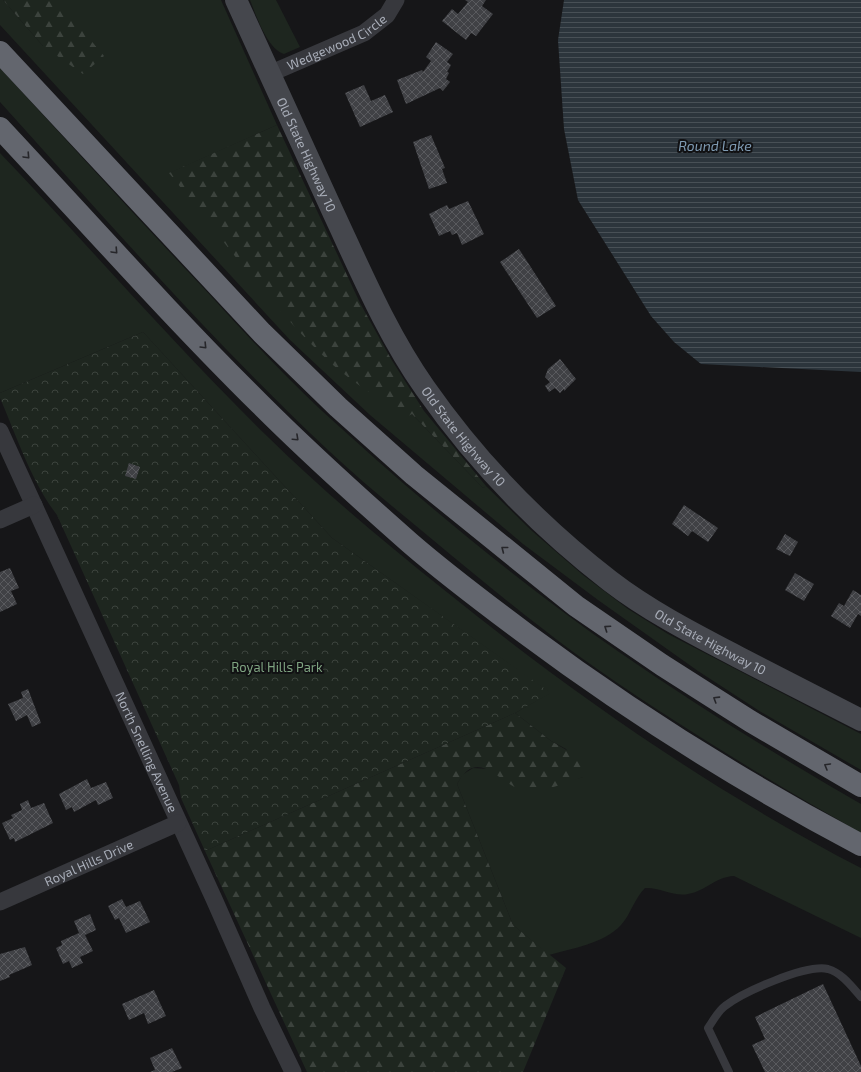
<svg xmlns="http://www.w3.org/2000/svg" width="861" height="1072" viewBox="0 0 861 1072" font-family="'Exo 2',sans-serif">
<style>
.grass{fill:#1e261f}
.forest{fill:url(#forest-firs)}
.park{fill:url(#park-crowns)}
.water{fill:url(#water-rules)}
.building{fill:url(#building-cross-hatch)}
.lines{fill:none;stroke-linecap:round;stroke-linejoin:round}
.lane{stroke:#37383d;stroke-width:8}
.street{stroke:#37383d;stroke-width:17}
.secondary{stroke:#45474d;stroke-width:22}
.highway{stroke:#63666e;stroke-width:22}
.oneway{stroke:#26262a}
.labels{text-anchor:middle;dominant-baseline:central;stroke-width:4;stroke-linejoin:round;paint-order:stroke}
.street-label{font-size:13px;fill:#a8adb8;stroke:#111113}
.park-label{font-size:13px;fill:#7fa381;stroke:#111113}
.water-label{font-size:14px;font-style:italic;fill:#7f9bb3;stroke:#111113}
</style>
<defs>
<pattern id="forest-firs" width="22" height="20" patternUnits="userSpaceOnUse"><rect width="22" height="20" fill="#1e261f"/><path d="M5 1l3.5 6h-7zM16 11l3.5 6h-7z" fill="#3c433d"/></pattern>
<pattern id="park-crowns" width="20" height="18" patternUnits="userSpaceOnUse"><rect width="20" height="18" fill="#1e261f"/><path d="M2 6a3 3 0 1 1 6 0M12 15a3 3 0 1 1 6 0" fill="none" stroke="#3c433d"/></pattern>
<pattern id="water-rules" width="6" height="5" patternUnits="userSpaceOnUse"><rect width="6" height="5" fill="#2c353c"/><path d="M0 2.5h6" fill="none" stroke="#485056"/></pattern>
<pattern id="building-cross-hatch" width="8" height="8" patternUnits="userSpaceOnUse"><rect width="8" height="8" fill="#404145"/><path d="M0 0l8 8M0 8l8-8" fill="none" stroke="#595a5e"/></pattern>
</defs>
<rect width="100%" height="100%" fill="#161618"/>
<g class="grass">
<path d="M0,0h3l40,46 14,-46h164l56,125 -107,48 109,135 55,57 78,49 71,74 3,-2 46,45 51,44 45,34 40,25 193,100v36l-100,-58 -63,-41 -100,-71 -75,-56 -153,-129 -80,-75 -290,-315z"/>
<path d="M250,0h26l24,47 -16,7c-17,-5 -28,-39 -34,-54z"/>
<path d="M0,68c70,76 139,152 210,227 36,39 72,79 111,115 94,86 193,169 298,242 78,54 159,104 242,152v29c-98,-56 -194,-114 -285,-179 -49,-36 -96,-75 -143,-114 -35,-29 -71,-58 -104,-89 -117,-110 -222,-230 -329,-349z"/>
<path d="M0,153c90,94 175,193 268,284 55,54 115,104 175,152 130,105 269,202 418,279v70l-127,-62c-19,1 -28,15 -46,18 -14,3 -29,-7 -43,-6 -11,11 -14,26 -24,37 -18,19 -48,23 -72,30l-36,-30 -56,-141 5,-9 11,-7 17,1 16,12 33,8 44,-12 -17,-28 -15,-8 -36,-28 35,-20 -218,-155 -189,-206 -143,61z"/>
</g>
<g class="forest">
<path d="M3,0h54l47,56 -21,18 -40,-28z"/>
<path d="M277,125l83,178 31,56 33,52 62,75 -3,2 -71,-74 -4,2c-25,-15 -52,-31 -75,-51 -60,-55 -112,-128 -164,-192z"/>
<path d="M515,713l36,28 29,17 5,13 -2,6c-17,6 -43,17 -61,13 -23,-6 -44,-45 -65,-6l56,141 53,43 -43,104h-216l-102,-221z"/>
</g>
<path class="park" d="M143,332l189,206 219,155 -36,20 -310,138 -24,-53 -2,-13 -122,-270c-26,-34 -40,-78 -57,-117v-5z"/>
<path class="water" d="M564,0h297v372l-160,-8 -27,-22 -23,-26 -73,-116 -14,-71 -6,-89z"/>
<g class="building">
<path d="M465,0h21l-4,6 11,8 -17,22 -5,-3 -5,7 -24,-19 10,-12 6,5 10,-12z"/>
<path d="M436,42l17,12 -6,8 4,3 -4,7 2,1 -3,6 4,3 -7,9 -3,-3 -34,16 -9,-24 25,-10 1,2 8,-11 -5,-4z"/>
<path d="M364,85l7,16 14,-6 8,17 -33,15 -15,-34z"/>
<path d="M431,135l14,33 -3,1 5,14 -18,6 -16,-47z"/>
<path d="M468,201l16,33 -22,11 -5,-12 -5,2 -2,-4 -11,5 -10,-22 18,-9 2,4z"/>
<path d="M519,249l37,57 -19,12 -37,-56z"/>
<path d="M560,359l16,20 -12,12v-2l-4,4 -5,-5 -6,4 -4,-6 5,-4 -5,-5 3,-8z"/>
<path d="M129,463l11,4 -4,12 -11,-3z"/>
<path d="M684,505l34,23 -10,14 -16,-11 -4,5 -16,-12z"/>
<path d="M785,534l13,8 -8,14 -14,-7z"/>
<path d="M10,568l9,20 -8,3 6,13 -17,8v-40z"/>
<path d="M795,573l19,11 -10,17 -19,-11z"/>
<path d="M853,590l8,5v21l-3,-2 -8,14 -19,-12 8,-13 5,3z"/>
<path d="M28,689l13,34 -9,4 -5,-12 -11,6 -8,-17 15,-6 -2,-6z"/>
<path d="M87,779l4,9 15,-6 7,16 -15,7 -2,-5 -22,12 -2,-5 -6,3 -7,-16z"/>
<path d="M28,800l3,8 13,-5 9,20 -38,19 -1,-4 -4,2 -8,-17 11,-5 -2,-3 11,-5 -2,-6z"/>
<path d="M122,899l4,8 14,-6 10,21 -24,11 -7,-15 -4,2 -7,-14z"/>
<path d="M90,914l6,16 -11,5 8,16 -13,6 3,6 -11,5 -3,-7 -6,3 -7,-16 6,-3 -1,-4 18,-8 -5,-12z"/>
<path d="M25,947l7,18 -23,10 1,2 -10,4v-27z"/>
<path d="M823,984l38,82v6h-96l-13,-27 13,-6 -10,-22z"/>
<path d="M154,990l12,26 -18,8 -4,-11 -15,7 -7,-16z"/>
<path d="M172,1048l10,20 -10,4h-22l5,-2 -5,-12z"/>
</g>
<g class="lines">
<path class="lane" d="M729,1072l-21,-44c5,-7 10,-17 17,-22 18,-14 81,-42 103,-37 14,4 24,18 33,28"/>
<g class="street">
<path id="s1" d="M269,74l95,-41 23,-18 9,-15"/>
<path id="s2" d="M0,431l214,468 48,109 31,64"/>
<path d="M0,520l34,-15"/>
<path id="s3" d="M0,902l178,-79"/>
</g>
<path class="secondary" id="s4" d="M236,0c32,71 65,141 97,212 28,60 54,122 92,176 51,73 114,138 185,193 39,30 84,53 128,76 41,21 82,42 123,63"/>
<g class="highway">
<path d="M0,52l262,281 76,74 76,68 162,131 86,59 88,56 111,65"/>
<path d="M0,128c86,92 170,187 260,276 48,48 99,94 150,139 37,32 77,62 116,91 106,79 218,149 335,211"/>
</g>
</g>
<defs><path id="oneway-chevron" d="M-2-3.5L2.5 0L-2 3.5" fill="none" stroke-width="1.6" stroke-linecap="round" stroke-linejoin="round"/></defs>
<g class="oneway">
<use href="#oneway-chevron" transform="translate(27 156) rotate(47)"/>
<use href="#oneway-chevron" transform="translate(115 251) rotate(47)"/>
<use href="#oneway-chevron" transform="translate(204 346) rotate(46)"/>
<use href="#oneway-chevron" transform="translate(296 438) rotate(43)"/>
<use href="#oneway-chevron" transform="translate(504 549) rotate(-142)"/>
<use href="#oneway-chevron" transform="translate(607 628) rotate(-146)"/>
<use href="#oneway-chevron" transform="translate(716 699) rotate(-148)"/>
<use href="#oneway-chevron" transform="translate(827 766) rotate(-150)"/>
</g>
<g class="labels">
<g class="street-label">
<text stroke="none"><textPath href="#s1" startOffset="75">Wedgewood Circle</textPath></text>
<text stroke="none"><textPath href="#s4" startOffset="170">Old State Highway 10</textPath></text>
<text stroke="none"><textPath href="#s4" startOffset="494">Old State Highway 10</textPath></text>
<text stroke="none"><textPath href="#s4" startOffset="818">Old State Highway 10</textPath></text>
<text stroke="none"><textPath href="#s2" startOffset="353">North Snelling Avenue</textPath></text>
<text stroke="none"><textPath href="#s3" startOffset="97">Royal Hills Drive</textPath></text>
</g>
<g class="park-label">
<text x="277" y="667">Royal Hills Park</text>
</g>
<g class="water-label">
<text x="715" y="145">Round Lake</text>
</g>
</g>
</svg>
